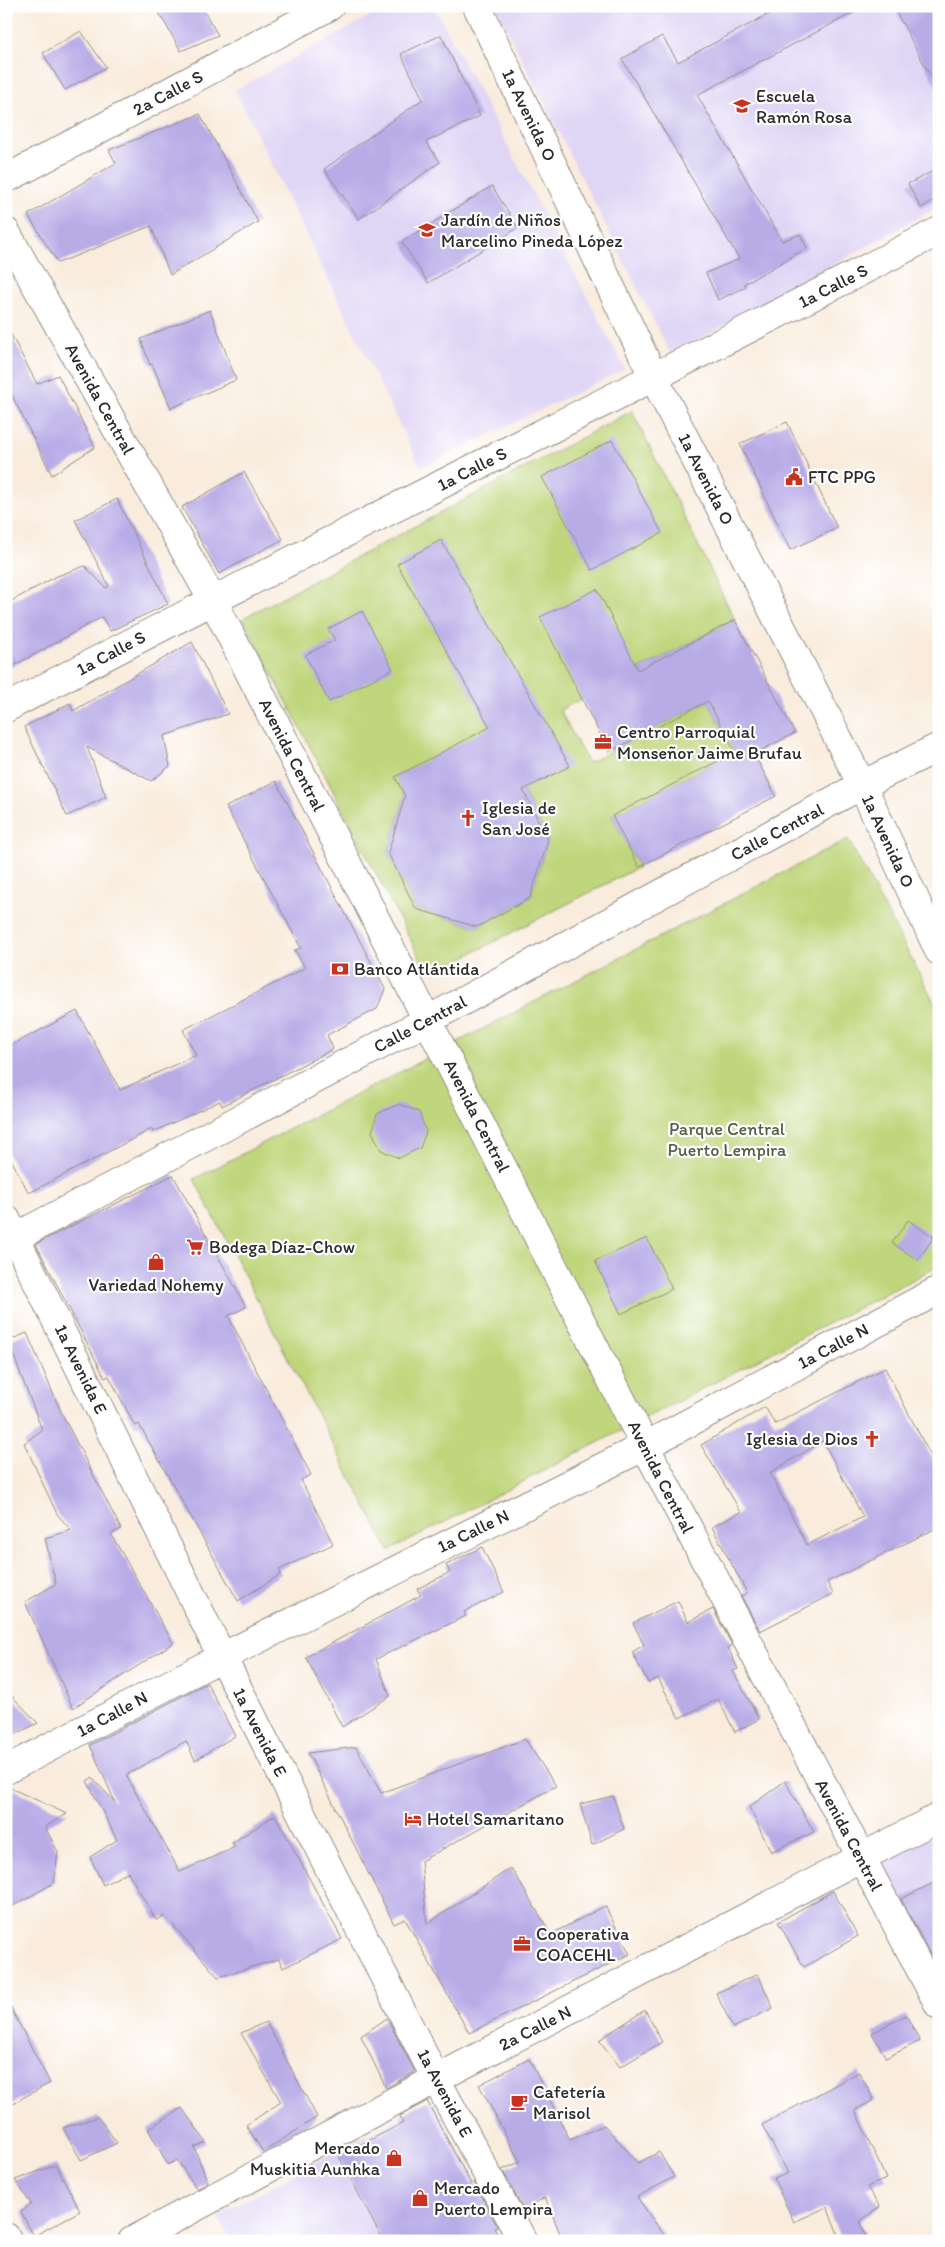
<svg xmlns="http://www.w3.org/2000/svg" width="945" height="2247" viewBox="0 0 945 2247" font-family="Itim,sans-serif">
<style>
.built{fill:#dfd5f5}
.green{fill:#bfd67b;stroke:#758053;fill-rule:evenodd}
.building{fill:#b8ace7;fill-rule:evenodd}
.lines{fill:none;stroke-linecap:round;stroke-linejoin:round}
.minor-casing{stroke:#928c84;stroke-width:30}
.tertiary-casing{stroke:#928c84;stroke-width:30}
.minor{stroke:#fff;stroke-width:28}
.tertiary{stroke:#fff;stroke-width:28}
.labels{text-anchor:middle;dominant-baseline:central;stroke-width:4.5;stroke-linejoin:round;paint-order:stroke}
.street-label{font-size:18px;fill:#2b2b2b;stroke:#fff}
.poi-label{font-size:18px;fill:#2b2b2b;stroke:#fff;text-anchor:start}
.park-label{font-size:18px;fill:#575e43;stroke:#fff}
</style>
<rect width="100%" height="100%" fill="#fff"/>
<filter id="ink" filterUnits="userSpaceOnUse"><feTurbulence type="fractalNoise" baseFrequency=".02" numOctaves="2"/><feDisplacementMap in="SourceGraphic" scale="10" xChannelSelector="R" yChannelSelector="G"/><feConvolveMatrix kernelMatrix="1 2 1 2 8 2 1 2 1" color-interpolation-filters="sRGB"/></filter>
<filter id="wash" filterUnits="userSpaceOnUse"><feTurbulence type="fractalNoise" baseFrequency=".0096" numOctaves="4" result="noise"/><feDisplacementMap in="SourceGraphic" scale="20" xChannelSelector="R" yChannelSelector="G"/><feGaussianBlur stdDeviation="1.12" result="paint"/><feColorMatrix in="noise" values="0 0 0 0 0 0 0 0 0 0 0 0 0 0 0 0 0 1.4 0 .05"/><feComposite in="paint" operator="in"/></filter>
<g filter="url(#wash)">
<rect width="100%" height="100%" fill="#f9ecdd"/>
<g class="built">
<path d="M389,6h45l191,363 -204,99 -186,-378z"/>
<path d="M495,6h444v200l-268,149z"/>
<path d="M939,1833v139l-58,-109z"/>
<path d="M432,2100l76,141h-277l-14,-26z"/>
</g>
<g class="green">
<path d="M632,411l103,209 -175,90 28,53 120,-62 27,51 -123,64 27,51 -196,101h-12l-10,-8 -178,-342zM453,747l67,37 28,56 -18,58 -53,29 -61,-18 -28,-56 17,-57 -9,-19z"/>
<path d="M848,839l91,172v255l-550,285 -195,-372z"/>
</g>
<g id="blocks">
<g class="building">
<path d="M177,6h24l17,29 -37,16 -22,-38z"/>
<path d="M784,6h82l-169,89 85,146 18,-7 7,14 -63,36 2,3 -28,13 -12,-27 33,-14 -117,-200 40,-23 16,26z"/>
<path d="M893,6h46v86z"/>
<path d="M81,31l25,36 -41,23 -22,-37z"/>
<path d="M441,35l39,81 -54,26 14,20 -81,57 -35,-50 99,-70 -22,-45z"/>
<path d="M200,114l58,108 -88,53 -19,-49 -93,37 -30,-48 88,-52 -7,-13z"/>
<path d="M939,168v30l-18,10 -13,-24z"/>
<path d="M492,186l26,42 -90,55 -26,-41z"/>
<path d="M210,310l26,70 -65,28 -19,-44 -2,1 -9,-26z"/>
<path d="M6,325l31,59 21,-9 37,72 -43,28 -46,-91z"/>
<path d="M787,422l50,106 -47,22 -50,-106z"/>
<path d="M612,440l50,93 -70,37 -50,-93z"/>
<path d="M244,472l39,67 -64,35 -37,-67z"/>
<path d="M117,499l51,105 -58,27 -8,-14 -96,53v-66l51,-28 28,-10 21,22 3,-2 -34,-66z"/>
<path d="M441,540l129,226 -47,24 25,50 -18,58 -53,29 -61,-18 -28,-56 17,-57 -10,-19 95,-50 -93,-163z"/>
<path d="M597,589l41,81 97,-50 60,113 -41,21 22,42 -137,71 -27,-51 123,-64 -27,-51 -99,51 -69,-135z"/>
<path d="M362,611l31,58 -64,33 -24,-47 30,-15 -7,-11z"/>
<path d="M192,642l36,72 -64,22 6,30 -19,15 -64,-34 19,50 -39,19 -43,-89 46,-24 3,8z"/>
<path d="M276,781l109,208 -8,20 -50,26 6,14 -111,57 -2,-5 -67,31 -1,-3 -123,64 -23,-43v-102l71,-37 43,79 76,-35 -13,-25 122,-62 -10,-18 6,-2 -75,-141z"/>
<path d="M399,1104l20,8 7,20 -6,16 -21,10 -18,-8 -9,-18 5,-18z"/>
<path d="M173,1175l73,132 -18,9 83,159 -10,5 32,64 -54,26 2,4 -43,27 -99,-177 -4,2 -26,-50 -4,2 -69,-134z"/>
<path d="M908,1220l26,17 -16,23 -26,-17z"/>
<path d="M647,1238l25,51 -51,25 -26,-53z"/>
<path d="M27,1333l35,81 59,115 -10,5 62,109 -100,65 -48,-106 31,-18 -11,-46 26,-8 -14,-16 -33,-71 18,-13 -34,-89z"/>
<path d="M885,1368l54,104v55l-112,55 6,12 -73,37 -19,-35 6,-3 -35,-66 29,-15 -40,-67 64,-38 10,17zM823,1441l40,76 -56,28 -37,-72z"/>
<path d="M482,1547l22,45 -40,20 2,4 -90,43 14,37 -48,31 -36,-70 115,-62 -4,-6 33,-17 -4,-7z"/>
<path d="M678,1601l10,21 25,-13 19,36 -4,3 10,21 -5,2 26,48 -24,13 -17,-33 -39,19 -21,-40 -10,5 -16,-31 12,-7 -11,-22z"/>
<path d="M207,1683l28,53 -40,24 -9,-19 -60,34 54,97 55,-25 -3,-4 43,-28 67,124 -59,29 -4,-9 -61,18 -53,-61 -9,4 -28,-48 -25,13 -13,-28 27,-17 -30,-59 5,-3 23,24 -25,-57z"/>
<path d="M6,1690l32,33 -32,16z"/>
<path d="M525,1739l31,47 -135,75 6,63 84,-56 40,66 54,-28 25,48 -161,79 -64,-114 -11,5 -86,-171 48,-6 25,46z"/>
<path d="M785,1781l29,51 -43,20 -22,-45z"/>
<path d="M6,1786l61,28 -22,13 13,25 -4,31 -48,27z"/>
<path d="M613,1796l11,33 -32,16 -12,-41z"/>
<path d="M939,1880v91l-38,-72z"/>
<path d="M833,1891l25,45 -54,31 -26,-45z"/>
<path d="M758,1974l15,34 -40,20 -17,-35z"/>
<path d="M6,1999l44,84 -44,24z"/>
<path d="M645,2010l17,32 -42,25 -21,-27z"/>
<path d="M906,2015l14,26 -34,17 -14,-25z"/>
<path d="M387,2018l28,54 -29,16 -25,-52z"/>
<path d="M266,2022l51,95 -54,35 -17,-27 35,-23 -40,-69z"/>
<path d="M529,2059l41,81 34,-15 34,38 21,-11 15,25 -37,20 31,44h-105l-18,-44 -21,13 -22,-40 18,-8 -41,-77z"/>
<path d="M859,2072l15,28 -19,10 31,69 -19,8 13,20 -20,14 8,20h-27l-14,-34 -33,15 -20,-43 14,-6 -26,-48z"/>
<path d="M427,2101l44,83 3,-2 23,44 -3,2 7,13h-118l-44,-85 64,-33 -3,-7z"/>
<path d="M182,2108l24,34 -12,5 14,36 -11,6 -20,-29 -9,5 -20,-36z"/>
<path d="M98,2117l19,26 -36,17 -18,-32z"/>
<path d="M56,2165l24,46 -46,25 -13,-24 10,-8 -16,-24z"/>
</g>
</g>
</g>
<g filter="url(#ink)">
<use href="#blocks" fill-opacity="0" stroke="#928c84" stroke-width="1"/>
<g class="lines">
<g class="minor-casing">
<g id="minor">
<path d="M477,6l177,372 208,407 77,166"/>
<path d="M6,179l324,-173"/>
<path d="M6,232l206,367 433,847 294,559"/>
<path d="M6,708c309,-163 623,-316 933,-477"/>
<path d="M6,1219l216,438 214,422 87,162"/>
<path d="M6,1770l216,-113 423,-211 294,-156"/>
<path d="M6,2237l2,4"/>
<path d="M132,2241l304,-162 503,-262"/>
</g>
</g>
<g class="tertiary-casing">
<path id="tertiary" d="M6,1242l422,-222 434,-235 77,-38"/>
</g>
<use href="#minor" class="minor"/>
<use href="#tertiary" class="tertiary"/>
</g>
</g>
<defs>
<g id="school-bare" transform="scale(1.35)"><path d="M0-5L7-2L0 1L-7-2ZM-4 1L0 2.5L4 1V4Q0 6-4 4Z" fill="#c8321e" stroke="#fff" stroke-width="2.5" paint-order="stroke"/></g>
<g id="civic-bare" transform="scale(1.35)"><path d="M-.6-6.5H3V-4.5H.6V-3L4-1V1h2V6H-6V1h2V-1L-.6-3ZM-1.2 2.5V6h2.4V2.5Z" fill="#c8321e" stroke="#fff" stroke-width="2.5" paint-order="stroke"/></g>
<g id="office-bare" transform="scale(1.35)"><path d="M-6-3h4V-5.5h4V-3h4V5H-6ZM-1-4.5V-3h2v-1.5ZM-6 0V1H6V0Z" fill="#c8321e" stroke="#fff" stroke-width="2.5" paint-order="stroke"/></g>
<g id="church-bare" transform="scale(1.35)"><path d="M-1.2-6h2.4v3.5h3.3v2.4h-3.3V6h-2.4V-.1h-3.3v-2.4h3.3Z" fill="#c8321e" stroke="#fff" stroke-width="2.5" paint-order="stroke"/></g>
<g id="bank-bare" transform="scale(1.35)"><path d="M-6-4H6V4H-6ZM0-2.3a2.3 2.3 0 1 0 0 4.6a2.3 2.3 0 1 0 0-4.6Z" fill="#c8321e" stroke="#fff" stroke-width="2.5" paint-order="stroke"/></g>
<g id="supermarket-bare" transform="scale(1.35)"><path d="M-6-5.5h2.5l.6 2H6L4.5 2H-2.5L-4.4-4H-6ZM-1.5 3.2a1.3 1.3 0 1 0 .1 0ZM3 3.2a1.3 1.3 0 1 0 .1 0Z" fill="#c8321e" stroke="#fff" stroke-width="2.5" paint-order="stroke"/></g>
<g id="shop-bare" transform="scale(1.35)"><path d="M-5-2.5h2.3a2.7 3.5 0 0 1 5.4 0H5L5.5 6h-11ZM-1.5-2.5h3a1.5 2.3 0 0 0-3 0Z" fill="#c8321e" stroke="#fff" stroke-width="2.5" paint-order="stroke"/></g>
<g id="hotel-bare" transform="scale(1.35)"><path d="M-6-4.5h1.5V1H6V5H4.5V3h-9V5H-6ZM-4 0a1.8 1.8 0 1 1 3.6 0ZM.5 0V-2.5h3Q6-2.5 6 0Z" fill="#c8321e" stroke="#fff" stroke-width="2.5" paint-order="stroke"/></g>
<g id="cafe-bare" transform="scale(1.35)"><path d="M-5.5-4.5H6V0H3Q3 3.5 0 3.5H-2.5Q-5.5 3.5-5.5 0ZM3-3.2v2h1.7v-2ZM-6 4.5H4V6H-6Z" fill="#c8321e" stroke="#fff" stroke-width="2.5" paint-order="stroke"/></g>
</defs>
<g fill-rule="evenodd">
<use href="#school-bare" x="742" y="106"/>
<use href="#school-bare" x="427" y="230"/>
<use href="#civic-bare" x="794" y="477"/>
<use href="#office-bare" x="603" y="742"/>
<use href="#church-bare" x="468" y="818"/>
<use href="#bank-bare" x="340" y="969"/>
<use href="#supermarket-bare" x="195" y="1247"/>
<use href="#shop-bare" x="156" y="1262"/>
<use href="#church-bare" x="872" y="1439"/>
<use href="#hotel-bare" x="413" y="1819"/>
<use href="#office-bare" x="522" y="1944"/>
<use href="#cafe-bare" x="519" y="2102"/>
<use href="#shop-bare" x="394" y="2158"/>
<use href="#shop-bare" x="420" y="2198"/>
</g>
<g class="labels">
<g class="street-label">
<text transform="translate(168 93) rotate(-28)">2a Calle S</text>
<text transform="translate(529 115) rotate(64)">1a Avenida O</text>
<text transform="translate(833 286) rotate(-27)">1a Calle S</text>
<text transform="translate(100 399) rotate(61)">Avenida Central</text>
<text transform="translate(472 469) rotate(-27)">1a Calle S</text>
<text transform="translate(706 479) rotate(63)">1a Avenida O</text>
<text transform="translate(111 653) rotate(-28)">1a Calle S</text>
<text transform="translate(292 755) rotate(63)">Avenida Central</text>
<text transform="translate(777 832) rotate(-28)">Calle Central</text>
<text transform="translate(888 841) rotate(65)">1a Avenida O</text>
<text transform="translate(420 1024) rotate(-28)">Calle Central</text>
<text transform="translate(477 1116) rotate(63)">Avenida Central</text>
<text transform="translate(833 1346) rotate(-28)">1a Calle N</text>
<text transform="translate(81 1369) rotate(64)">1a Avenida E</text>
<text transform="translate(661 1477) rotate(63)">Avenida Central</text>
<text transform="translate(473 1531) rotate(-26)">1a Calle N</text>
<text transform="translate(112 1714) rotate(-28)">1a Calle N</text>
<text transform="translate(260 1732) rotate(63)">1a Avenida E</text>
<text transform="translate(849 1835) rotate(62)">Avenida Central</text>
<text transform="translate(535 2028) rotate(-27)">2a Calle N</text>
<text transform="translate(445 2093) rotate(62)">1a Avenida E</text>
</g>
<g class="poi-label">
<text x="756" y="96">Escuela<tspan x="756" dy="21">Ramón Rosa</tspan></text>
<text x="441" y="220">Jardín de Niños<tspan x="441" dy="21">Marcelino Pineda López</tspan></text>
<text x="808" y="477">FTC PPG</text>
<text x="617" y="732">Centro Parroquial<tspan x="617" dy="21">Monseñor Jaime Brufau</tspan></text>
<text x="482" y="808">Iglesia de<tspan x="482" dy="21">San José</tspan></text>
<text x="354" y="969">Banco Atlántida</text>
<text x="209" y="1247">Bodega Díaz-Chow</text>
<text x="156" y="1285" text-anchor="middle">Variedad Nohemy</text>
<text x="858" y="1439" text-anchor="end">Iglesia de Dios</text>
<text x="427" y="1819">Hotel Samaritano</text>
<text x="536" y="1934">Cooperativa<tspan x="536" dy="21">COACEHL</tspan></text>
<text x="533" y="2092">Cafetería<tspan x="533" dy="21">Marisol</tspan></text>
<text x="380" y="2148" text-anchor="end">Mercado<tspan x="380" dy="21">Muskitia Aunhka</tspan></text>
<text x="434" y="2188">Mercado<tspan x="434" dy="21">Puerto Lempira</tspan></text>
</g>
<g class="park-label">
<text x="727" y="1129">Parque Central<tspan x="727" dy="21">Puerto Lempira</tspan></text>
</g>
</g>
<rect width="945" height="2247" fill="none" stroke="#fff" stroke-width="25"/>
</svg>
